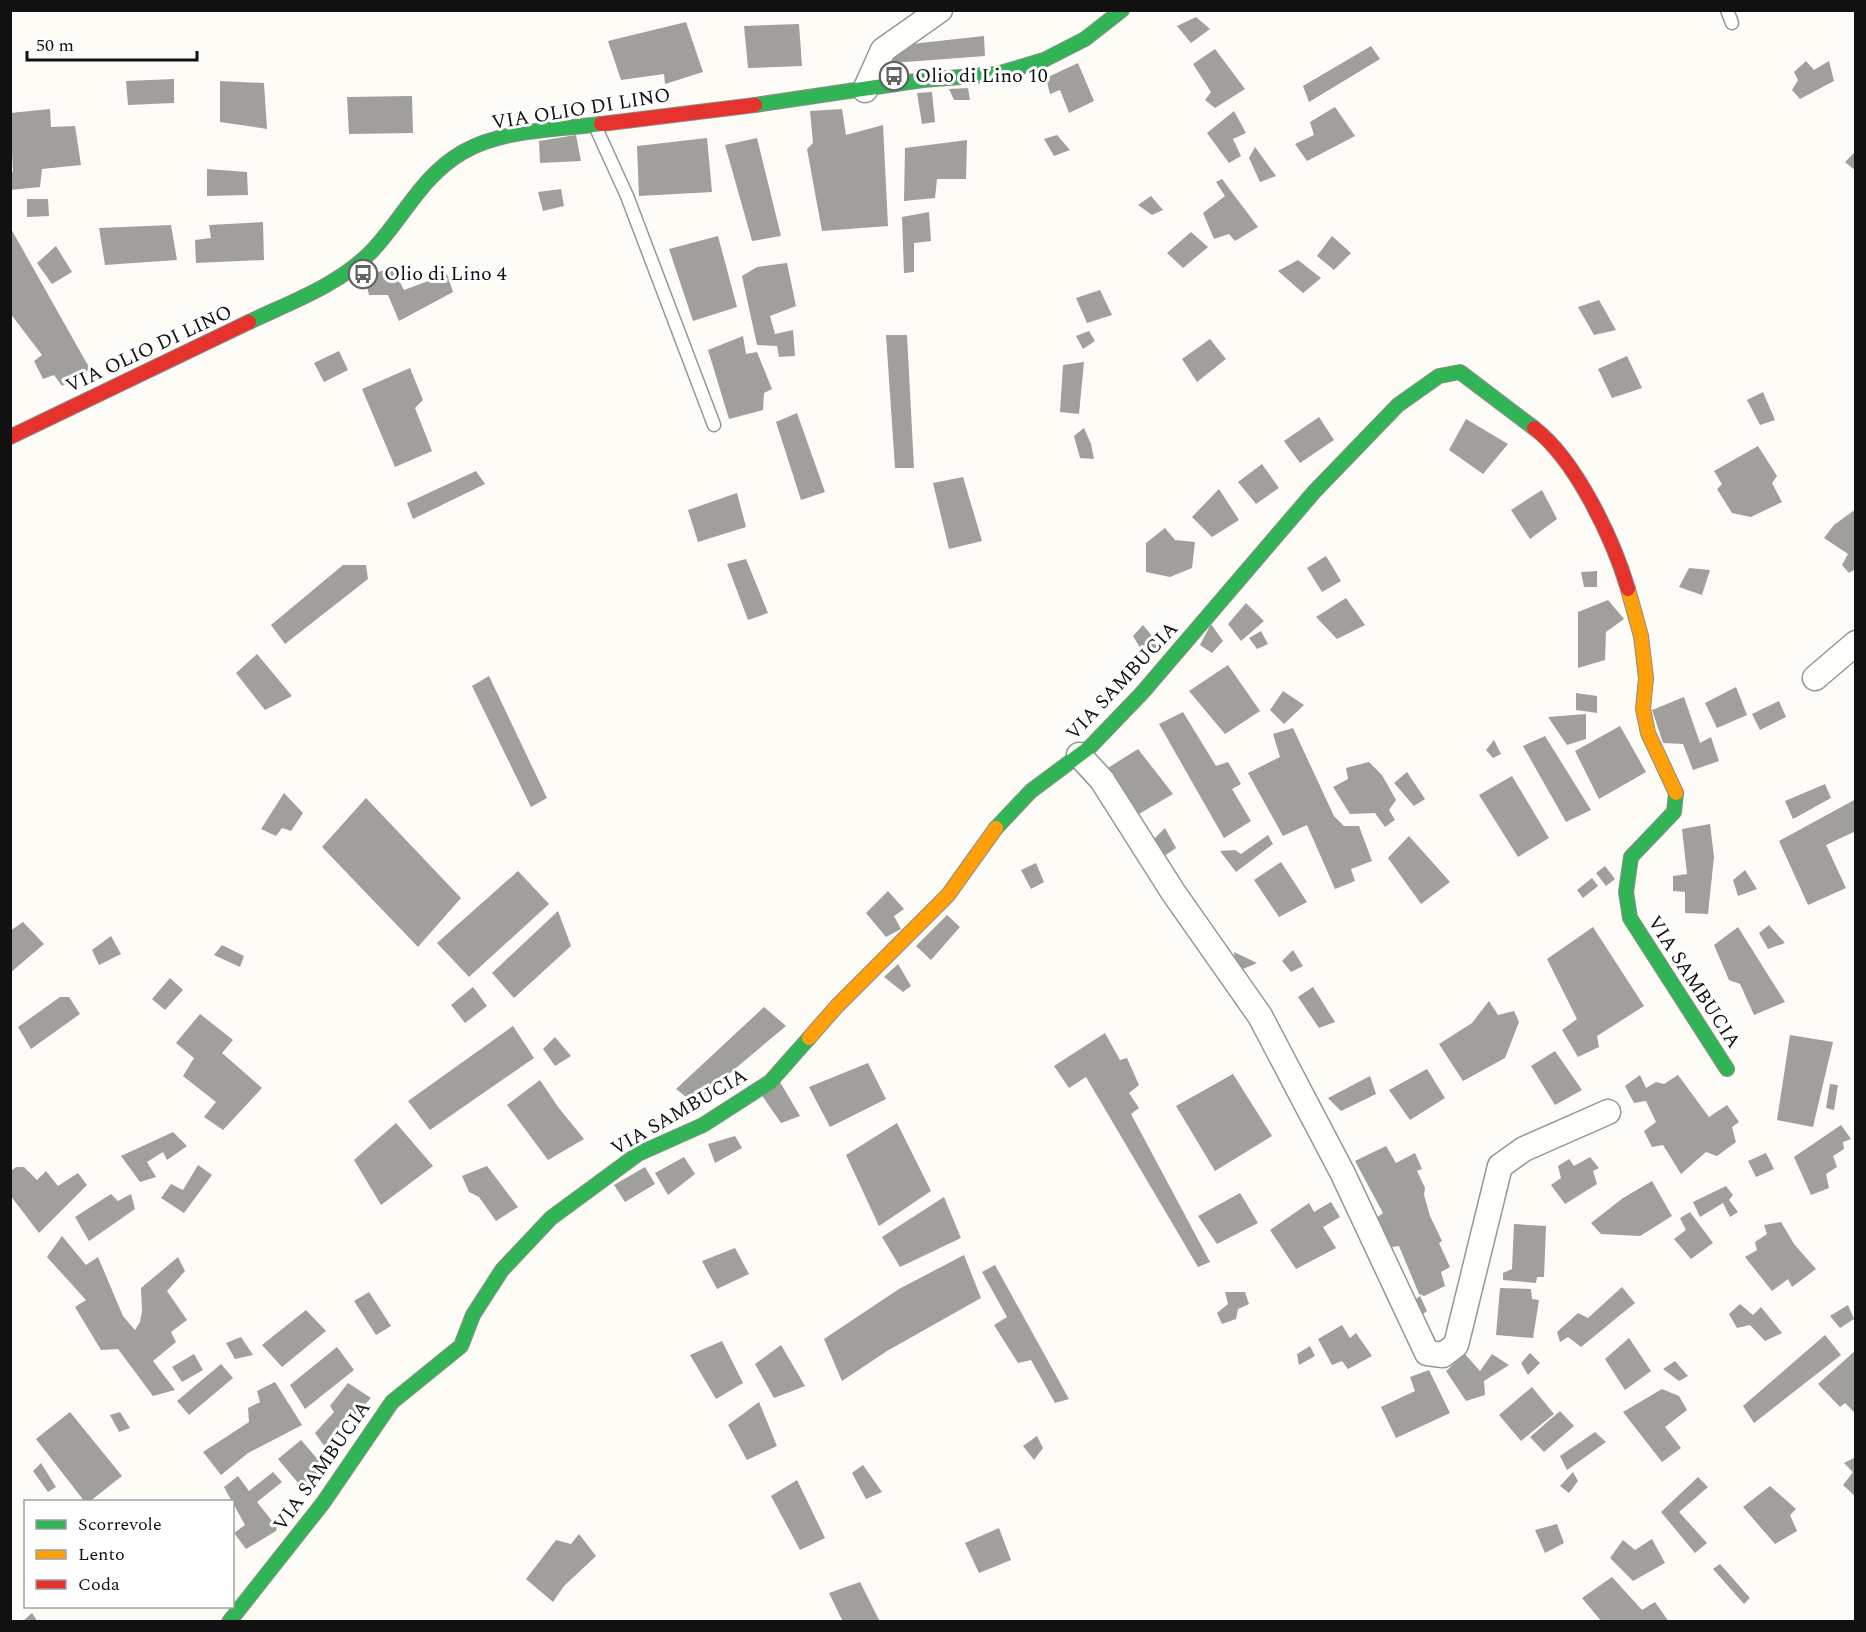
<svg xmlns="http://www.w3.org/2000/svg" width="1866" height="1632" viewBox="0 0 1866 1632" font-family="Spectral,serif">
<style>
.building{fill:#a19f9c}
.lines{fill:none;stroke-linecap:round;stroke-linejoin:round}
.lane-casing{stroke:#979795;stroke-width:15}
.street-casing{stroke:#979795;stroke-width:27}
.fast-casing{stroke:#8e8d8b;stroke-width:16}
.slow-casing{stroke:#8e8d8b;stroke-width:16}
.jam-casing{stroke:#8e8d8b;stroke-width:16}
.lane{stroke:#fffffe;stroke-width:12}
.street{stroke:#fffffe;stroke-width:24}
.fast{stroke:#30b455;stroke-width:14}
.slow{stroke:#ff9f0a;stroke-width:14}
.jam{stroke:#e5322d;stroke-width:14}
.labels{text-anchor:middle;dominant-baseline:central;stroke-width:6;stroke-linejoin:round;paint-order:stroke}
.poi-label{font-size:20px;fill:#111;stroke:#fff;text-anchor:start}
.street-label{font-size:20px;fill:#111;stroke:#fff}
</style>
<rect width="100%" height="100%" fill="#fdfcf7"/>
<g class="building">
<path d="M1196,17l14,12 -19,14 -14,-17z"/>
<path d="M686,22l17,50 -38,12 -1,-10 -43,6 -13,-39z"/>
<path d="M799,24l3,42 -54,2 -4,-42z"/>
<path d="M984,36l1,20 -93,7 1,-17z"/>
<path d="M1371,46l9,13 -71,43 -6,-16z"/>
<path d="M1215,49l30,40 -30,19 -10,-8 6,-8 -18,-28z"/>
<path d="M1806,61l8,9 15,-9 5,20 -34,18 -8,-9 6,-10 -4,-8z"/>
<path d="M1078,63l16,38 -25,12 -9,-23 -10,4 -4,-16z"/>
<path d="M174,79v24l-46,2 -2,-24z"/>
<path d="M220,81l44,2 3,46 -47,-7z"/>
<path d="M968,88l2,12h-16l-5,-11z"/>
<path d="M932,92l3,30 -13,2 -5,-31z"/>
<path d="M412,96l1,37 -64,1 -2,-37z"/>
<path d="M1335,107l20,29 -48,25 -12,-17 19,-9 -4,-13z"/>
<path d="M50,109l1,18 24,-1 6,39 -39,4 -2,18 -30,3v-18h3l-3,-59z"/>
<path d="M842,109l4,26 37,-10 5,101 -66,5 -15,-82 6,-6 -3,-32z"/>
<path d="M1234,111l12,22 -13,6 8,17 -12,7 -22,-30z"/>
<path d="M576,135l5,26 -41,2 -1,-22z"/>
<path d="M1057,135l13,15 -16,6 -10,-17z"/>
<path d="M707,138l5,54 -73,4 -2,-50z"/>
<path d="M757,138l24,98 -29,5 -27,-96z"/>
<path d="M967,140l-1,39h-29l-2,19 -31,3 1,-53z"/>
<path d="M1255,147l21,29 -16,6 -11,-24z"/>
<path d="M1856,151v20l-11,-9z"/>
<path d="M207,169l40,3 1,23 -41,1z"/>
<path d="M1222,179l36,48 -23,14 -6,-7 -15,5 -11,-26 22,-17 -9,-14z"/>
<path d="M561,189l3,17 -21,5 -5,-19z"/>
<path d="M1151,196l12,14 -11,5 -14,-10z"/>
<path d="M27,199h21l1,17 -22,1z"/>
<path d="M929,212l2,29 -17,2v29l-10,1 -2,-56z"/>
<path d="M263,222l1,38 -68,3 -1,-23 16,-2 -2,-13z"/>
<path d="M171,225l6,35 -72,5 -6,-37z"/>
<path d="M10,227l80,142 -28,17 -8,-11 -11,4 -9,-18 8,-6 -32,-42z"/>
<path d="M1191,232l17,15 -25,21 -16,-15z"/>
<path d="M718,236l19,71 -44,14 -24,-72z"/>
<path d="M1332,236l19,17 -17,17 -17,-14z"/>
<path d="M56,246l16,26 -20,12 -15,-21z"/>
<path d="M1298,260l23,18 -18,15 -25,-22z"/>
<path d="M787,263l9,43 -26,10 5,18 18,-4 2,26 -16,1 -2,-11 -20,-1 -15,-69 15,-9z"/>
<path d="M392,267l12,23 43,-16 6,18 -54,29 -11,-26h-19l-4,-18z"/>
<path d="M1100,290l12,25 -25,8 -11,-25z"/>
<path d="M1599,300l17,30 -22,5 -16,-28z"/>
<path d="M1089,331l6,10 -12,8 -7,-13z"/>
<path d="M886,335h21l7,133h-19z"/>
<path d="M743,336l3,18 11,-2 15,37 -8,4 -1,17 -34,9 -21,-69z"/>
<path d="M1210,339l16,20 -29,23 -15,-23z"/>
<path d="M339,351l9,19 -24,12 -10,-19z"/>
<path d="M1627,356l15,32 -30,10 -14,-29z"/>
<path d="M1084,362l-5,52 -19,-2 3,-47z"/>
<path d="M410,368l13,32 -8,8 17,43 -37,16 -33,-78z"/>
<path d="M1763,392l12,28 -15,5 -13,-25z"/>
<path d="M797,413l28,79 -24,8 -25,-78z"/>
<path d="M1319,417l15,23 -34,23 -16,-22z"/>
<path d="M1466,419l42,25 -25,30 -34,-24z"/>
<path d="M1084,428l7,16 3,15 -14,-1 -6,-22z"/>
<path d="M1758,446l19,30 -5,7 10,19 -31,15 -19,-4 -15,-24 5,-5 -8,-13z"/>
<path d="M1262,464l17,24 -23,16 -18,-22z"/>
<path d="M476,471l9,13 -72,35 -6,-16z"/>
<path d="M963,477l19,64 -33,8 -16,-66z"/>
<path d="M1219,489l20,31 -27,17 -20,-20z"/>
<path d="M1542,490l15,29 -27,20 -19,-29z"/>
<path d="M737,493l9,34 -48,15 -10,-32z"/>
<path d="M1856,509v60l-7,4 -7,-8 6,-11 -24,-16 10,-13z"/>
<path d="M1165,528l10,12 20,2 -3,26 -22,9 -24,-5v-29z"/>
<path d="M1326,556l15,25 -19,11 -15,-24z"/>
<path d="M746,559l22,54 -20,7 -21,-56z"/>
<path d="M343,565h23l2,14 -83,65 -14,-19z"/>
<path d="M1689,568l21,2 -8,25 -23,-8z"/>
<path d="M1597,571v16h-13l-3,-15z"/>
<path d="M1346,598l19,27 -28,14 -21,-22z"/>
<path d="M1608,600l16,19 -18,13 -1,28 -27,8v-56z"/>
<path d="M1246,603l18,18 -23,20 -13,-17z"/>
<path d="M1211,624l12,17 -11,12 -12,-8z"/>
<path d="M1143,625l18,22 -16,9 -12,-20z"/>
<path d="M1261,631l7,13 -11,5 -8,-11z"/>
<path d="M257,654l35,42 -27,14 -29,-37z"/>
<path d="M1228,665l32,46 -35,23 -36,-43z"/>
<path d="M489,676l58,122 -16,9 -59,-121z"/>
<path d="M1736,687l11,28 -30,13 -12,-25z"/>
<path d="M1283,691l21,14 -20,19 -14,-14z"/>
<path d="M1576,693l21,3v17l-21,-3z"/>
<path d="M1684,697l16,46 11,-6 8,24 -26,9 -10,-26 -20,-1 -11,-33z"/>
<path d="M1779,701l7,16 -26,13 -8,-16z"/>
<path d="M1183,712l33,54 12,-4 13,22 -9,5 19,32 -27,17 -65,-114z"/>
<path d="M1586,714v25l-19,6 -19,-28z"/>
<path d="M1620,726l26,46 -47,27 -24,-48z"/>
<path d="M1293,728l41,88 10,10h15l13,35 -21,8 4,12 -20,8 -28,-64 -24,11 -35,-63 32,-16 -7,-23z"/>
<path d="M1545,736l46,74 -25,12 -43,-76z"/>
<path d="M1494,740l7,14 -8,4 -7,-8z"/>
<path d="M1138,749l35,45 -41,24 -29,-47z"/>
<path d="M1369,762l13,13 14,25 -7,10 6,10 -10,7 -10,-14 -25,1 -17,-27 15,-8 -2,-11z"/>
<path d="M1407,772l18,27 -11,7 -20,-23z"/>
<path d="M1512,776l37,62 -31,19 -39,-62z"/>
<path d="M1825,784l6,14 -38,21 -8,-18z"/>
<path d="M284,793l19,20 -12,18 -9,-3 -6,8 -15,-7z"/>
<path d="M366,798l95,100 -43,49 -96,-100z"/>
<path d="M1856,799v32l-30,14 20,43 -38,17 -29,-64z"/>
<path d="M1710,824l4,33 -6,57 -23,-1v-21l-12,-1v-15l14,-2 -5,-45z"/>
<path d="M1165,828l11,20 -16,11 -9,-17z"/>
<path d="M1268,835l5,9 -37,28 -16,-21 15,-1 6,4z"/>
<path d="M1409,836l41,46 -29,22 -33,-46z"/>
<path d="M1281,862l26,40 -28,15 -25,-37z"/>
<path d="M1036,863l8,19 -13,7 -10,-19z"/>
<path d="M1605,866l10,13 -9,7 -10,-13z"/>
<path d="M1745,870l12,19 -19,7 -5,-16z"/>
<path d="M518,871l31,33 -80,73 -32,-34z"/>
<path d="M1592,878l6,8 -15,12 -6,-8z"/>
<path d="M888,891l16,18 -10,7 7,13 -15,8 -20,-24z"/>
<path d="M558,911l13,35 -57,52 -22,-25z"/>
<path d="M947,915l13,12 -29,33 -15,-14z"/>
<path d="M23,922l21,22 -34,29v-42z"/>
<path d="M1769,925l16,18 -17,6 -9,-16z"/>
<path d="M1593,927l51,79 -47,30 2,11 -21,10 -16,-27 15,-11 -30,-60z"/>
<path d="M1738,927l47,75 -31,13 -14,-31 -11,-4 -15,-35z"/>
<path d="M111,936l10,18 -22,11 -7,-15z"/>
<path d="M222,945l22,11 -4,11 -26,-12z"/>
<path d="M1293,950l10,16 -12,6 -9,-11z"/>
<path d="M1234,952l23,11 -21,9z"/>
<path d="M898,964l13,22 -8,6 -19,-15z"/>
<path d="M170,978l13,12 -18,20 -13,-11z"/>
<path d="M473,987l14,19 -22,17 -14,-18z"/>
<path d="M1313,987l22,35 -16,6 -21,-31z"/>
<path d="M60,997h9l11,17 -49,35 -13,-22z"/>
<path d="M1489,1001l9,14 16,-4 5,11 -14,36 -42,23 -24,-37 33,-21z"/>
<path d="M764,1007l22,19 -92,77 -18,-14z"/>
<path d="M200,1014l33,26 -11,13 40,35 -39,42 -19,-13 12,-15 -33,-26 11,-18 -18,-15z"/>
<path d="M513,1026l21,32 -104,72 -22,-29z"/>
<path d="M1105,1033l15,27 7,-2 12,27 -10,8 10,15 -8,6 79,148 -12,5 -112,-190 -17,11 -15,-22z"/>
<path d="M1790,1035l43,7 -20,85 -36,-7z"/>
<path d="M555,1037l16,19 -16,10 -12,-17z"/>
<path d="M1555,1051l27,39 -27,15 -24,-39z"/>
<path d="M868,1063l18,36 -56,28 -21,-40z"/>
<path d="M1427,1069l18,29 -35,22 -21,-30z"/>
<path d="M1233,1074l39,62 -57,35 -39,-65z"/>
<path d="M1640,1075l6,13 10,-6 8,2 14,-9 31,42 18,-12 12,17 -7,5 4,15 -19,14 -11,-4 -25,22 -18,-29 -11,2 -8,-16 12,-9 -10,-21 -12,2 -9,-17z"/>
<path d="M1370,1076l6,18 -35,17 -13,-13z"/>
<path d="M540,1080l18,27 26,32 -36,21 -41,-55z"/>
<path d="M780,1082l20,34 -19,7 -20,-29z"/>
<path d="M1830,1084l8,1 -4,25 -8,-2z"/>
<path d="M396,1123l37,43 -52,39 -27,-45z"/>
<path d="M897,1123l34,68 -52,35 -33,-71z"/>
<path d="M1841,1125l10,14 -8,3 1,7 -11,7 4,11 -11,7 3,14 -18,7 -17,-38z"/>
<path d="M173,1132l14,14 -20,14 -4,-8 -16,10 9,15 -16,5 -19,-26z"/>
<path d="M735,1136l7,12 -27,15 -7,-19z"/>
<path d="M1386,1146l10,17 19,-10 7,16 -5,2 8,17 -1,7 6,21 12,25 -3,2 11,24 -9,5 4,14 -21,10 -5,-2 -20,-48 -7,1 -5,-8 -6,3 -6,-23 8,-6 -28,-52z"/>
<path d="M1766,1153l8,16 -18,8 -8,-16z"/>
<path d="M684,1157l11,17 -27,21 -13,-22z"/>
<path d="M1590,1157l9,11 -6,3 4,13 -32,20 -14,-19 10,-7 -3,-12 11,-7 5,7z"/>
<path d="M198,1165l14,10 -28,38 -23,-15 10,-14 12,6z"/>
<path d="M487,1166l31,41 -22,14 -17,-24 -10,-5 -7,-16z"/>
<path d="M16,1167h8l13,13 9,-9 12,15 20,-13 9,12 -48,48 -29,-38v-23z"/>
<path d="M645,1167l10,17 -30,18 -11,-17z"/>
<path d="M1652,1181l20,35 -32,20 -39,-2 -10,-11 32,-25z"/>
<path d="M1726,1186l7,9 -4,5 9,12 -8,5 -7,-14 -23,14 -7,-15z"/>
<path d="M1240,1193l18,30 -41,21 -19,-28z"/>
<path d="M111,1194l7,7 13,-7 4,15 -46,32 -14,-24z"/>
<path d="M944,1197l17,41 -61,29 -18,-30z"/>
<path d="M1331,1202l9,15 -17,10 13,21 -40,21 -26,-39 39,-27 5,9z"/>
<path d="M1690,1212l23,31 -22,16 -17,-20 12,-9 -6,-12z"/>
<path d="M1781,1222l13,22 22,25 -24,18 -4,-8 -16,12 -27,-34 12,-7 -2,-8 12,-8 -3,-9z"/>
<path d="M1514,1224l32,2 -2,51h-7l-1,6 -33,-3v-7l9,-4z"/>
<path d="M62,1236l24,29 12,-8 25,59 12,14 5,-8 2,-11 -1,-23 37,-31 7,14 -18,20 20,29 -16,12 5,10 -23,19 22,29 -22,6 -35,-47 -17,1 -26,-43 11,-7 -39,-43z"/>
<path d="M735,1248l14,26 -32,15 -15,-28z"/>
<path d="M964,1255l17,43 -94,53 -45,30 -18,-42 75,-50z"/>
<path d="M995,1265l74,134 -14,4 -24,-43 -13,3 -24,-38 13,-8 -25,-45z"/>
<path d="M1622,1287l13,16 -54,44 -13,-10 -8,5 -3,-10 21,-19 10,5z"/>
<path d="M1500,1288l31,1 1,10 7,1 -6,38 -37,-3z"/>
<path d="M369,1292l22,34 -15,9 -22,-34z"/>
<path d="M1225,1292h20l4,12 -11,5 -2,10 -14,5 -5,-11 11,-9z"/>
<path d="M1420,1296l7,15 -8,6 -8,-14z"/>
<path d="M1740,1304l13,11 8,-8 21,26 -17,8 -15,-16 -13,3 -8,-14z"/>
<path d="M1848,1305l6,14 -14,9 -10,-12z"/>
<path d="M306,1310l20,21 -44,36 -20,-22z"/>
<path d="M1342,1325l8,13 6,-5 16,23 -24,13 -6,-8 -10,4 -14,-26z"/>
<path d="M1825,1335l16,20 -87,68 -11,-17z"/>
<path d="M241,1337l12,18 -18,4 -9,-16z"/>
<path d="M1629,1338l22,33 -26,19 -20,-31z"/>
<path d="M722,1341l21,42 -27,16 -26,-44z"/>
<path d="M781,1345l24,41 -31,12 -19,-34z"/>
<path d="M1310,1346l5,10 -16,9 -2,-11z"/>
<path d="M337,1347l17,23 -49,39 -15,-24z"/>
<path d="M1856,1350l-2,19 2,45 -11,-11 -5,4 -22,-23z"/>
<path d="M1530,1353l10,10 -12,12 -7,-12z"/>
<path d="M194,1354l9,16 -21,12 -10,-15z"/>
<path d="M1465,1354l15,17 12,-17 17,11 -25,16 1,14 -19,6 -20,-30z"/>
<path d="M1675,1361l13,15 -9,5 -16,-12z"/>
<path d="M221,1364l12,14 -44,37 -12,-14z"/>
<path d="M1429,1370l21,43 -54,25 -15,-31 34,-16 -5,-14z"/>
<path d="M275,1382l27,43 -54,28 -27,22 -18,-23 46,-30 -1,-14 12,-6 -3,-11z"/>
<path d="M348,1383l23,15 -46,49 -10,-14 19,-21 -4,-6z"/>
<path d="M1532,1387l22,27 -33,27 -22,-26z"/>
<path d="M1662,1389l17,7 8,14 -22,17 16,21 -19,14 -39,-50z"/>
<path d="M759,1402l18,44 -30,14 -19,-35z"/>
<path d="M1560,1411l14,15 -30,26 -14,-15z"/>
<path d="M70,1412l52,64 -33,26h-4l-49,-63z"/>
<path d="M120,1412l10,16 -11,4 -9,-17z"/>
<path d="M1595,1432l11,10 -39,28 -7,-14z"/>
<path d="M1037,1436l6,12 -9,12 -11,-14z"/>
<path d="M301,1440l26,30 -23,20 -26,-31z"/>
<path d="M1856,1457v40l-13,-12 10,-13 -9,-9z"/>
<path d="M41,1463l15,24 -8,5 -15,-21z"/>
<path d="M863,1465l19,27 -16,7 -14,-26z"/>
<path d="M273,1472l9,10 -25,20 20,25 -1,4 -30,18 -12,-16 11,-8 -21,-38 14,-11 11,15z"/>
<path d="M1573,1472l5,9 -9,12 -9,-7z"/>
<path d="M1698,1477l10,10 -29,25 28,31 -12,10 -34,-41z"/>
<path d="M797,1480l28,58 -25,12 -29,-54z"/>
<path d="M1770,1486l26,23 -6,6 7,16 -22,13 -32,-37z"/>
<path d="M1557,1524l7,19 -19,10 -10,-23z"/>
<path d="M999,1528l12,32 -32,13 -14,-30z"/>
<path d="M579,1534l17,22 -32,30 -11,16 -27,-23 30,-39 15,4z"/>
<path d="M1652,1539l13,24 -32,18 -23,-23 13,-18 12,10z"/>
<path d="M1720,1564l30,34 -6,6 -31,-35z"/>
<path d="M1612,1577l30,33 13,-8 14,20h-67l-20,-24z"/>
<path d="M860,1582l20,40h-37l-14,-29z"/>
<path d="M32,1613l6,9h-16z"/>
</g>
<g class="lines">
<g class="lane-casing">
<g id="lane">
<path d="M1727,10l5,13"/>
<path d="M596,128l31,68 87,229"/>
</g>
</g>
<g class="street-casing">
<g id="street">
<path d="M865,90l18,-40 57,-40"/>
<path d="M1815,678l41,-35"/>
<path d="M1079,755l23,25 71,112 87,124 83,158 84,179 16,2 13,-10 44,-179 24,-17 84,-37"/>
</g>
</g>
<g class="fast-casing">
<g id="fast">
<path d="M755,105l168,-25 74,-6 47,-14 41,-21 37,-29"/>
<path d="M249,322c42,-20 88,-36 122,-70 32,-33 50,-76 92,-100 40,-23 93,-22 138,-28"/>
<path d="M1676,793l-2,19 -43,45 -5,35 4,26 97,151"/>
<path d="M996,828l35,-37 59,-44 52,-54 172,-201 84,-87 41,-29 21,-4 74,56"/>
<path d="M229,1622l94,-119 69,-101 69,-56 12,-31 29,-45 49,-52 87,-64 65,-29 67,-43 39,-44"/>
</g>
</g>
<g class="slow-casing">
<g id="slow">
<path d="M1628,589l13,47 5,42 -3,31 5,24 28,60"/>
<path d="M809,1038l28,-32 111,-111 48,-67"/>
</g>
</g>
<g class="jam-casing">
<g id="jam">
<path d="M601,124l154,-19"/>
<path d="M1534,428c42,32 79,111 94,161"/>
<path d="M10,437l239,-115"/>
</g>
</g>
<use href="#lane" class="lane"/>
<use href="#street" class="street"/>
<use href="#fast" class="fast"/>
<use href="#slow" class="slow"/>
<use href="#jam" class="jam"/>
</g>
<defs>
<g id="bus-ring" transform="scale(1.5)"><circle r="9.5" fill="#fff" stroke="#646362" stroke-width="1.5"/><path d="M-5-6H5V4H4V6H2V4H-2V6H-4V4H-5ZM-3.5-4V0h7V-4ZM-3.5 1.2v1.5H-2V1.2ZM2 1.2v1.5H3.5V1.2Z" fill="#646362"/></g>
</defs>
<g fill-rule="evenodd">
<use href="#bus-ring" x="894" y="76"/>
<use href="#bus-ring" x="363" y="274"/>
</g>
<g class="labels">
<g class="poi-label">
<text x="915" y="76">Olio di Lino 10</text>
<text x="384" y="274">Olio di Lino 4</text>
</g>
<g class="street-label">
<text transform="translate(581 109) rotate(-9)">VIA OLIO DI LINO</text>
<text transform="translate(149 349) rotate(-25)">VIA OLIO DI LINO</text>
<text transform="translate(1122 681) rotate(-47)">VIA SAMBUCIA</text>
<text transform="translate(1694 982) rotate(57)">VIA SAMBUCIA</text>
<text transform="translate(679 1112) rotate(-30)">VIA SAMBUCIA</text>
<text transform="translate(322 1466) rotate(-55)">VIA SAMBUCIA</text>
</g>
</g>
<rect width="1866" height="1632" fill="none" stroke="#111111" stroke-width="24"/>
<rect x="24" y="1500" width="210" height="108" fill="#ffffff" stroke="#a0a0a0" stroke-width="1.5"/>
<rect x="36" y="1520" width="30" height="9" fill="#30b455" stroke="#a0a0a0" stroke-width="1.5"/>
<text x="78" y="1530" font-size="18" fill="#111111">Scorrevole</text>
<rect x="36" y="1550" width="30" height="9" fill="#ff9f0a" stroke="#a0a0a0" stroke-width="1.5"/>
<text x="78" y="1560" font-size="18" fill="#111111">Lento</text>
<rect x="36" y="1580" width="30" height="9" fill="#e5322d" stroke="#a0a0a0" stroke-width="1.5"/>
<text x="78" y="1590" font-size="18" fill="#111111">Coda</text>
<path d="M27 51v9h170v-9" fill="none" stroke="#111111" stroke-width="3"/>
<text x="36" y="51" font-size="18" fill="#111111" stroke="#ffffff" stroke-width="4.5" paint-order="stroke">50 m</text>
</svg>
